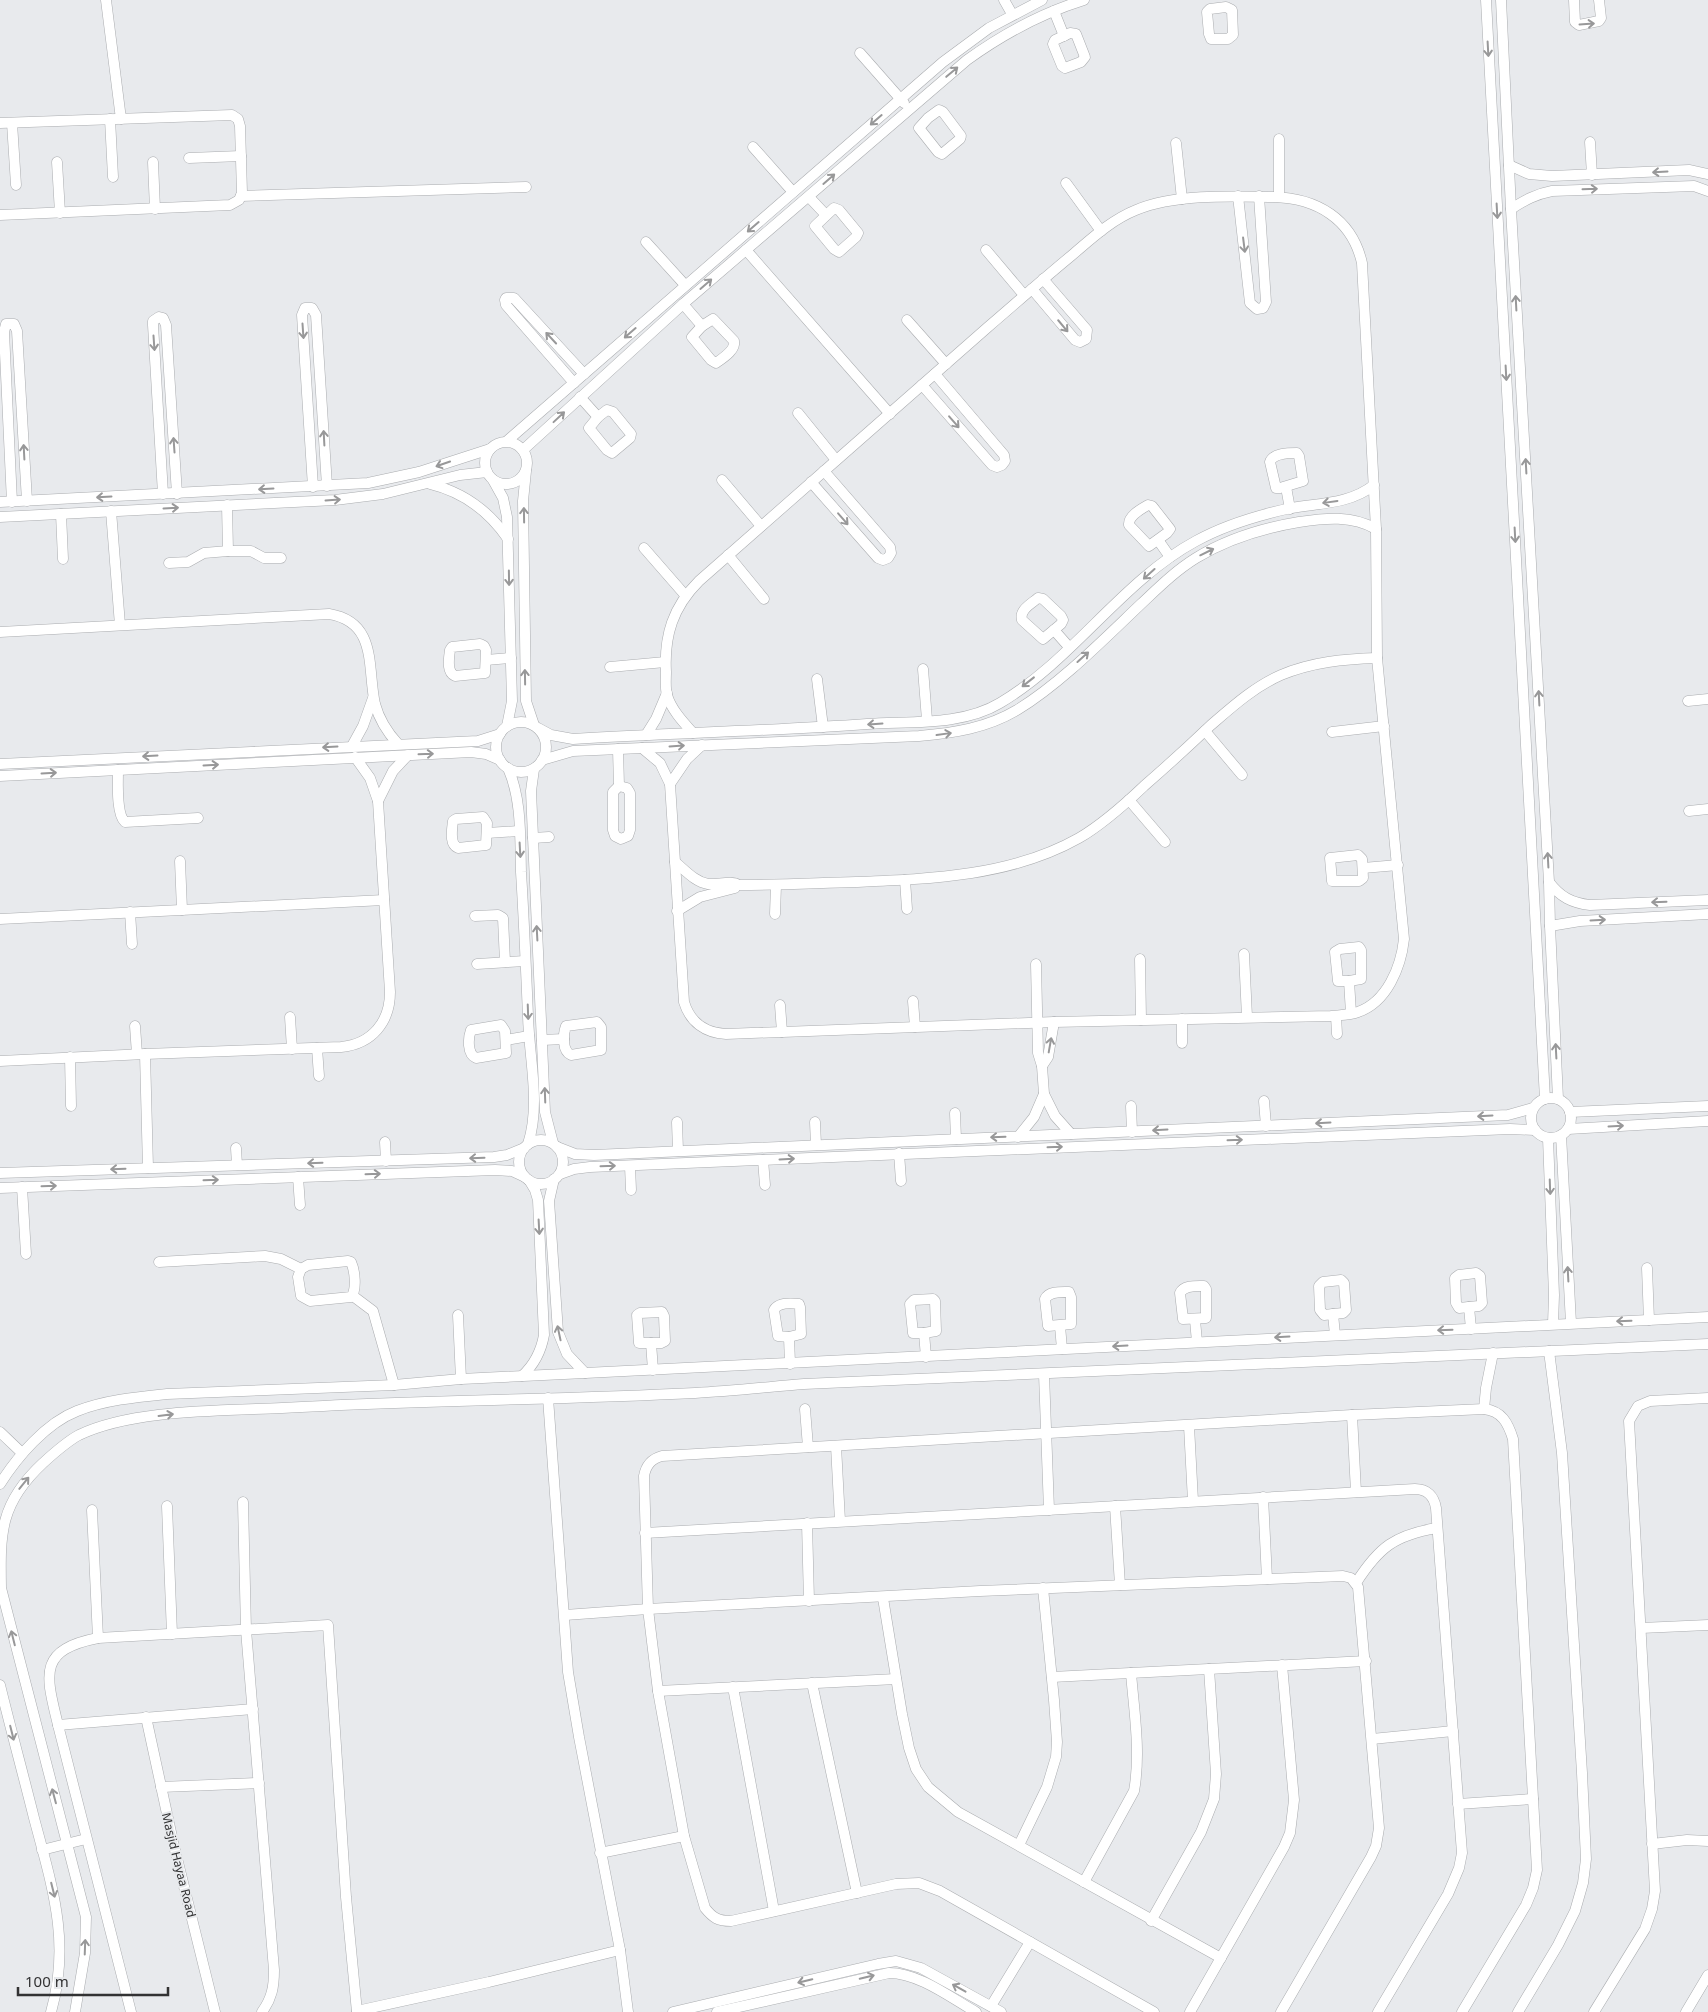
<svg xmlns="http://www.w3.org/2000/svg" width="1708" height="2012" viewBox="0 0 1708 2012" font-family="'Noto Sans',sans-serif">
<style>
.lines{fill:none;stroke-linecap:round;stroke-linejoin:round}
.minor-casing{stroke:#aaacaf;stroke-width:11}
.minor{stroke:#fff;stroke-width:10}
.oneway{stroke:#989899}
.labels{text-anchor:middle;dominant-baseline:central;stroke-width:4;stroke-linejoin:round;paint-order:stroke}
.street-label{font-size:12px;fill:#323233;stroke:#e8eaed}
</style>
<rect width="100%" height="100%" fill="#e8eaed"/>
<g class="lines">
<g class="minor-casing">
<g id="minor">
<path d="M106,0l15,119"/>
<path d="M1004,0l8,14"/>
<path d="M1486,0l59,1099"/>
<path d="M1501,0l10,209 38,673 1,44 8,173"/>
<path d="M1574,0l1,22 4,3 20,-4 2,-3 -2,-18"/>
<path d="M1226,7l6,3 1,25 -5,4h-17l-2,-5 -2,-22 3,-3z"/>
<path d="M1054,11l10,25"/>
<path d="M1070,33l6,1 9,23 -4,5 -16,6 -3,-2 -9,-22 2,-4z"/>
<path d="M860,53l44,50"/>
<path d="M939,110l4,2 18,24 -1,3 -18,15 -4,-2 -19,-24 9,-10z"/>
<path d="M110,119l3,58"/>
<path d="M0,123l232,-8 6,4 2,7 2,67 -3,7 -9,5 -230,10"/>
<path d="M12,123l4,62"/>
<path d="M1279,139v58"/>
<path d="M1590,142l2,33"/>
<path d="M1176,143l6,56"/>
<path d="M753,147l40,45"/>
<path d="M189,158l52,-2"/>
<path d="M57,162l3,51"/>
<path d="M153,162l2,47"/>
<path d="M1509,165l20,9 23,2 137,-6 19,4"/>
<path d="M1066,183l35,48"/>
<path d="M241,196l285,-9"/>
<path d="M1238,196l12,107 7,6 6,-1 3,-6 -7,-106"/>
<path d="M809,197l16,17"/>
<path d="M834,208l5,2 19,23 -2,4 -17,15 -5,-3 -19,-23z"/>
<path d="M1511,209c14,-9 25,-15 41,-18l142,-5 14,5"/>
<path d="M646,242l39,43"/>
<path d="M746,250l144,164"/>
<path d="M986,250l38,45"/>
<path d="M1032,289l43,51 5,2 6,-3 1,-9 -44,-51"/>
<path d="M683,304l19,22"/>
<path d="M713,319l21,22c2,9 -11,17 -18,22l-5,-3 -19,-23 10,-11z"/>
<path d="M907,320l39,44"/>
<path d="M574,383l-68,-78 -1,-5 1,-2h8l70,76"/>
<path d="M922,385l70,80 5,2 5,-2 3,-4 -1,-6 -69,-81"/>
<path d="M580,397l18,20"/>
<path d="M607,410l6,2 18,22 -1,4 -18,15 -5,-3 -18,-22 9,-11z"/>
<path d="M798,413l38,47"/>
<path d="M507,441l436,-379 46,-34 53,-28"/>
<circle cx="506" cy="463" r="21"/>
<path d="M523,450l160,-146 284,-244c36,-26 75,-47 117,-60"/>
<path d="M1297,453l2,3 4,25 -23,7h-4l-6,-26c3,-9 18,-9 27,-9z"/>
<path d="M526,471l-3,30 3,200 8,24"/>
<path d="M493,480l10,18 4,19 5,184 -5,25"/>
<path d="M722,480l39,46"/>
<path d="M811,482l67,76 5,2 5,-2 3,-5 -1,-6 -66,-76"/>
<path d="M430,484c33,8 59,27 78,55"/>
<path d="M313,487l-11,-172 3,-7h7l4,7 11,171"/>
<path d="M1286,487l4,22"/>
<path d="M163,494l-10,-169v-4l6,-4 4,1 3,7 11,169"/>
<path d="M0,502l368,-19 51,-11 71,-23"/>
<path d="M12,502l-8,-170 2,-8h8l3,7 10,170"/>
<path d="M227,505l1,46"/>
<path d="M1148,505l4,1 18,23 -3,4 -18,13 -20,-21c-1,-9 12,-16 19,-20z"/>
<path d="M111,511l9,114"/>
<path d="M61,514l2,45"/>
<path d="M0,517l335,-17 48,-6 77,-19 27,-3"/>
<path d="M1158,540l12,17"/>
<path d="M644,548l41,47"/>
<path d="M728,555l36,44"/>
<path d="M169,563l19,-1 16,-9 24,-2h23l13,7h17"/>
<path d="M1038,598l5,1 18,17 2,4 -2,4 -18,15 -21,-19c-3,-10 9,-16 16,-22z"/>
<path d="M1054,630l15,17"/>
<path d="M0,632l329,-18c49,8 38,54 46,90 4,15 12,28 23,40"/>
<path d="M480,644l4,2 2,4 -1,23 -30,3c-9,-4 -6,-18 -5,-26l2,-3z"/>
<path d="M486,660l25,-2"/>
<path d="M610,667l55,-5"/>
<path d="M923,669l4,51"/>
<path d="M817,679l6,48"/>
<path d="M1688,701l20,-2"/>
<circle cx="521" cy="747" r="25"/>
<path d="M538,728l13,7 22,4c98,-6 196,-8 294,-15 43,-3 95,2 133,-21 73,-43 122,-122 196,-162 29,-16 63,-26 95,-33 29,-5 59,-4 83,-23"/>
<path d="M1205,731l37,44"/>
<path d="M1332,732l52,-6"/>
<path d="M646,735l10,-16 11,-26"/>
<path d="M352,746l11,-20 10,-28"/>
<path d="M642,748l18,15 10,21 14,218c6,20 21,31 42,32l328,-12 277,-6c9,-1 19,-1 27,-4 29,-10 43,-45 46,-73l-27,-281 -1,-129 -14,-266c-10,-44 -45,-65 -89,-66 -42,-1 -99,-3 -137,13 -25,10 -45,29 -65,46 -28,23 -55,47 -83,71 -96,85 -193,169 -289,254 -26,26 -35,54 -33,91 0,7 -1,16 1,23 4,14 16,27 26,38"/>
<path d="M618,749l1,37"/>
<path d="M542,760l31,-9 346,-15c35,-3 68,-8 98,-26 43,-26 87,-71 124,-106 17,-16 34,-33 55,-46 31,-19 67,-30 103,-36 26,-4 53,-7 77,7"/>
<path d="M0,764l478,-23 22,-7"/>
<path d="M508,768c14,32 12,70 13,104 3,48 5,96 7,144 1,42 13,88 0,128"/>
<path d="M534,769l-3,22 14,321 8,31"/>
<path d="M118,770c0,12 -2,44 7,52l73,-4"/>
<path d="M0,776l471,-24 15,2 14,6"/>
<path d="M670,784l17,-25 15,-14"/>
<path d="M619,786l8,2 3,5v37l-2,6 -7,3 -6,-3 -2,-6v-38z"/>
<path d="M1129,800l36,42"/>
<path d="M378,801l15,-30 15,-16"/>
<path d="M1689,811l19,-2"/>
<path d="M483,817l4,6 -1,22 -28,3c-9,-4 -6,-18 -5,-27l3,-2z"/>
<path d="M487,833l32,-2"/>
<path d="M533,838l16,-1"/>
<path d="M1358,855l4,4 1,19 -4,3h-27l-2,-23z"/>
<path d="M180,861l2,49"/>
<path d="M675,862c10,8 20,20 33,22 10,1 23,-4 31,1 39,0 78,-2 117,-3 75,-3 156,-6 223,-44 24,-14 45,-33 65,-52 23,-20 45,-40 67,-61 22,-19 43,-38 70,-50 31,-13 63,-16 96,-17"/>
<path d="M1363,868l35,-3"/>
<path d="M905,880l2,29"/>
<path d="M1549,882c11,15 23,21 41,23l118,-5"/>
<path d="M677,911l23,-14 35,-9"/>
<path d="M130,912l2,32"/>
<path d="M775,914l1,-29"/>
<path d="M475,916l23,-1 5,3 2,44"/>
<path d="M0,919l384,-19"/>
<path d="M1550,926l30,-5 128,-7"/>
<path d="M1359,947l2,3v29l-12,2h-11l-3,-29 5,-3z"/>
<path d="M1244,954l3,63"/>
<path d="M1140,959l1,61"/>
<path d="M477,964l48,-3"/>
<path d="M1036,964l2,89 4,13 2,28 11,22 16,18"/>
<path d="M1349,981l2,32"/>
<path d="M913,1001l2,26"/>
<path d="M780,1005l2,27"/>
<path d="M1336,1016l1,18"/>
<path d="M290,1017l2,32"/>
<path d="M1182,1019v24"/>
<path d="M597,1022l4,5v23l-30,5c-9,-4 -8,-21 -5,-29z"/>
<path d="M501,1025l4,6 1,22 -30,5c-9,-4 -8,-20 -5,-28z"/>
<path d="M135,1026l2,28"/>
<path d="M506,1040l23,-4"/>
<path d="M542,1040l22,-1"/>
<path d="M317,1048l2,28"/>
<path d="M145,1054l3,114"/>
<path d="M70,1057l1,49"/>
<path d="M0,1061l145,-7 196,-7c31,-3 49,-25 49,-55l-12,-191 -8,-23 -15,-21"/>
<path d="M1042,1066l6,-9 6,-35"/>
<circle cx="1551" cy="1118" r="20"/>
<path d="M1264,1101l2,25"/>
<path d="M1131,1106l1,26"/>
<path d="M1570,1112l138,-6"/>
<path d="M955,1113l1,26"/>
<path d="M677,1122l1,29"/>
<path d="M815,1122l1,23"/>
<path d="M1568,1129l140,-8"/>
<path d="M1561,1135l10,188"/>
<path d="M1018,1137l16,-20 10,-23"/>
<path d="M1548,1138l6,157 -1,29"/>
<circle cx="541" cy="1162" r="22"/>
<path d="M385,1142l1,19"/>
<path d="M557,1147l18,7 19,1 914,-40 25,-7"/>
<path d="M236,1148l1,17"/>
<path d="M899,1153l2,28"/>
<path d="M763,1160l2,25"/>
<path d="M630,1166l1,24"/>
<path d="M0,1173l494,-16 13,-2 17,-7"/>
<path d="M560,1174l14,-5 16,-2 920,-38 25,1"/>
<path d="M298,1177l2,28"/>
<path d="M554,1179l-5,22 9,131 9,22 18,19"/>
<path d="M22,1187l4,67"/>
<path d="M0,1188l495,-18 17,1 13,6"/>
<path d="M348,1261l3,1c4,9 6,28 0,35l-41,4 -9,-5 -3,-19 3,-8 7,-4z"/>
<path d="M159,1262l106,-6 16,3 20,10"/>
<path d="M1647,1268l2,52"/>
<path d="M1476,1273l4,3 2,27 -3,3 -20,2 -3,-5 -1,-25 4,-3z"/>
<path d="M1341,1280l3,3 2,27 -3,3 -19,2 -4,-5 -1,-24 4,-4z"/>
<path d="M1204,1286l2,3v29l-23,1 -3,-26c4,-8 16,-7 24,-7z"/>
<path d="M1069,1292l2,5v27l-23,2 -3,-27c4,-8 16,-7 24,-7z"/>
<path d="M353,1296l20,15 21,74"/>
<path d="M933,1299l2,2 1,30 -12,2h-11l-3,-29 4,-4z"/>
<path d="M799,1304l1,3 1,27 -12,3 -11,-1 -4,-26c4,-8 17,-7 25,-6z"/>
<path d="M1469,1307l2,22"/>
<path d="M662,1312l2,4 1,25 -4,2h-22l-2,-28 3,-2z"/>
<path d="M1333,1314l2,21"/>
<path d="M458,1315l3,64"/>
<path d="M1195,1320l2,22"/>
<path d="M1060,1326l2,23"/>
<path d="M924,1333l2,24"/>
<path d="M789,1337l1,27"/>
<path d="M651,1343l2,27"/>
<path d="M1044,1374l5,136"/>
<path d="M522,1376c12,-11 19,-24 22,-41l-6,-135 -3,-10 -6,-10"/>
<path d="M548,1398l20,274 11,65 41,213 8,62"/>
<path d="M805,1409l3,38"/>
<path d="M1484,1409l2,-21 7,-35"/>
<path d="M1352,1415l4,77"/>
<path d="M1189,1426l4,75"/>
<path d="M0,1432l22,21"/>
<path d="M836,1446l4,75"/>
<path d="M0,1484c17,-27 46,-61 77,-73 28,-11 60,-14 90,-17l227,-9 67,-6 124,-6 1123,-56"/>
<path d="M1263,1497l4,82"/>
<path d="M243,1502l3,128 28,340c0,17 -2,28 -12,42"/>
<path d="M167,1506l5,128"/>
<path d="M1115,1506l5,79"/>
<path d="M92,1510l6,128"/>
<path d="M807,1523l2,78"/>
<path d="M645,1533l770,-44c12,0 19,7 21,19l26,345 -3,15 -11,26 -70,118"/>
<path d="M1356,1583c23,-36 39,-48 81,-55"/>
<path d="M883,1598l19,116 7,34 7,21 12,18 30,25 263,146"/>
<path d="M565,1615l83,-6 332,-18 363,-15 8,2 7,9 21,241 -3,18 -5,11 -90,155"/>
<path d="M1641,1628l67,-3"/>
<path d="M1052,1677l314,-16"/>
<path d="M812,1683l45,210"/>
<path d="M0,1685c11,45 23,89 34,133 18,68 37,124 17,194"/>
<path d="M733,1687l41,224"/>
<path d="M658,1691l238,-12"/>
<path d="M146,1717l28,129 41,166"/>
<path d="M58,1725l195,-16"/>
<path d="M1372,1739l81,-8"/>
<path d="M161,1787l98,-4"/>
<path d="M1458,1804l75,-5"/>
<path d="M1652,1844l35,-4 21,1"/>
<path d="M1019,1845l28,-58 9,-30 1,-15 -3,-42 -11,-112"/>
<path d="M42,1850l44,-11"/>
<path d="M600,1853l84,-17"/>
<path d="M1084,1882l50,-91c7,-38 0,-80 -3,-118"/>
<path d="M1151,1921l50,-89 13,-33 2,-25 -7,-105"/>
<path d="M991,2006l39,-64"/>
<path d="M357,2011l132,-29 131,-32"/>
<path d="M75,2012l10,-59 1,-36 -85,-329c-1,-56 -1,-85 42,-125 11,-10 23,-21 36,-28 54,-26 143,-24 203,-27 138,-8 275,-8 413,-15 36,-2 73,-6 109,-9l904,-40"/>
<path d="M131,2012l-73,-287c-12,-50 -21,-75 40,-87l230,-13 18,272 11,115"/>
<path d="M673,2012l205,-48 18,-3 25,7 80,44"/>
<path d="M717,2012l172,-39c30,0 62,25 87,39"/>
<path d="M1154,2012l-214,-121 -21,-8 -23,1 -165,37c-13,0 -18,-3 -26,-13l-21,-72 -26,-145 -10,-82 -4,-133c2,-11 7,-17 18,-20l690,-41 132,-6c18,2 24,14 29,30l24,431 -4,18 -7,17 -64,107"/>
<path d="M1190,2012l94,-165 6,-14 4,-33 -12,-135"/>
<path d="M1518,2012l40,-67 17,-34 8,-28 3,-24 -4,-86 -20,-320 -13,-102"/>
<path d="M1594,2012l51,-83 7,-20 3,-18 -26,-470 9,-15 12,-5 58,-3"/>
<path d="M1686,2012l22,-37"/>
</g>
</g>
<use href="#minor" class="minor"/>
</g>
<defs><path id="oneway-shaft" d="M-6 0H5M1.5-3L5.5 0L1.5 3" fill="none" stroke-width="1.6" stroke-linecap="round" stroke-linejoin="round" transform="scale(1.25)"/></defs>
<g class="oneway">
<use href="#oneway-shaft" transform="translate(1587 24) rotate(-4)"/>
<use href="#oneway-shaft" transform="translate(1488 49) rotate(87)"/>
<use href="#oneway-shaft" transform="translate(952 72) rotate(-40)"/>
<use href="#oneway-shaft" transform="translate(876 120) rotate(139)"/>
<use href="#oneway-shaft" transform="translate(1660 172) rotate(177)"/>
<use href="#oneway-shaft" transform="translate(829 179) rotate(-41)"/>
<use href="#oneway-shaft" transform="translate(1590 189) rotate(-2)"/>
<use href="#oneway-shaft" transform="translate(1497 211) rotate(87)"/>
<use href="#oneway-shaft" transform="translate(753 227) rotate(139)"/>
<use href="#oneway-shaft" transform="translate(1244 245) rotate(83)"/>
<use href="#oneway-shaft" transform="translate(706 284) rotate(-41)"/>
<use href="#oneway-shaft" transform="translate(1516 303) rotate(-93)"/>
<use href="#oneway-shaft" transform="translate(1063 326) rotate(50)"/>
<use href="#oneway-shaft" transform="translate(303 331) rotate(86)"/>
<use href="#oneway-shaft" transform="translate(630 333) rotate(139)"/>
<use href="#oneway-shaft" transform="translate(551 338) rotate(-133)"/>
<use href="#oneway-shaft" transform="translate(154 343) rotate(86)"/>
<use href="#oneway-shaft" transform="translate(1506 373) rotate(87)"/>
<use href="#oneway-shaft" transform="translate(559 417) rotate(-43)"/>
<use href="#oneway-shaft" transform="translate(954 422) rotate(49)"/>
<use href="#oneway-shaft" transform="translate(324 438) rotate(-93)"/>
<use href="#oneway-shaft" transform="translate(174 445) rotate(-94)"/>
<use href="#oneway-shaft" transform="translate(24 452) rotate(-93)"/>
<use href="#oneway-shaft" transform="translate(443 464) rotate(161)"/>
<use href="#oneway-shaft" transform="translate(1526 466) rotate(-93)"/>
<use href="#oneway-shaft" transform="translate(266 489) rotate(177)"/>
<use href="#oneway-shaft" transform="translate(104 497) rotate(177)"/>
<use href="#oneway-shaft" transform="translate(333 500) rotate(-4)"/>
<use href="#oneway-shaft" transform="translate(1330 502) rotate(172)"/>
<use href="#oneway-shaft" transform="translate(171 508) rotate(-3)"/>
<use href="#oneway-shaft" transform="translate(524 515) rotate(-91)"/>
<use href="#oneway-shaft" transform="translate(843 519) rotate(49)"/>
<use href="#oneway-shaft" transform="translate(1515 535) rotate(87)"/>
<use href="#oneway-shaft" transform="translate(1207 552) rotate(-26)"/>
<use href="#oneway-shaft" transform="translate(1149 574) rotate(138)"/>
<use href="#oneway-shaft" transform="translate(509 578) rotate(89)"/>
<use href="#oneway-shaft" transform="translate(1083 657) rotate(-42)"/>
<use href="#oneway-shaft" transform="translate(525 677) rotate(-91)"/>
<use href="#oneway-shaft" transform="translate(1028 682) rotate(142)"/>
<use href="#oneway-shaft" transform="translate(1539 698) rotate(-93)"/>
<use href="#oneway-shaft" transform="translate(875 724) rotate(176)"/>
<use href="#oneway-shaft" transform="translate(944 734) rotate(-8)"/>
<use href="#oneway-shaft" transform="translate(677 746) rotate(-4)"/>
<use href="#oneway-shaft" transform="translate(330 747) rotate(177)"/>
<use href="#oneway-shaft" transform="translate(426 754) rotate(-2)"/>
<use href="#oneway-shaft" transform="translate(150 756) rotate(177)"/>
<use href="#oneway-shaft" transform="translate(211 765) rotate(-3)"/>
<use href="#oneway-shaft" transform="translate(49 773) rotate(-3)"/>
<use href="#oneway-shaft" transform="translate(520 850) rotate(87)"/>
<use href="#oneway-shaft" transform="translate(1548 860) rotate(-93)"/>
<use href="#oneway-shaft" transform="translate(1659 902) rotate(178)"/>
<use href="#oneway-shaft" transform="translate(1598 920) rotate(-3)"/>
<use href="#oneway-shaft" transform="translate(537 933) rotate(-93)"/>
<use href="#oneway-shaft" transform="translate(528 1012) rotate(88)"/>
<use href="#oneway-shaft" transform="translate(1050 1045) rotate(-80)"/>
<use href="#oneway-shaft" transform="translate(1556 1051) rotate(-93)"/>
<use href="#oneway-shaft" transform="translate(545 1095) rotate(-92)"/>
<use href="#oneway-shaft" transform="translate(1485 1116) rotate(177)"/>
<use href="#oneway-shaft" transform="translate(1323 1123) rotate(177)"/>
<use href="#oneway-shaft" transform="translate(1616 1126) rotate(-3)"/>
<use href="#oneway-shaft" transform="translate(1160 1130) rotate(177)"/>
<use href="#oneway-shaft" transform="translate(998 1137) rotate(178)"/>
<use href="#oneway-shaft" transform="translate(1235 1140) rotate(-2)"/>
<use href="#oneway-shaft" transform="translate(1055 1147) rotate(-2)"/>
<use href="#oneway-shaft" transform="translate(477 1158) rotate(178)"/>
<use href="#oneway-shaft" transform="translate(787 1159) rotate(-3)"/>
<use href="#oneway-shaft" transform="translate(315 1163) rotate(178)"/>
<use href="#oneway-shaft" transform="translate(608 1166) rotate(-2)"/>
<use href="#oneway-shaft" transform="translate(118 1169) rotate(178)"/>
<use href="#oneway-shaft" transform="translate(373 1174) rotate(-2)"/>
<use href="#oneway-shaft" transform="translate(211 1180) rotate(-2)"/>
<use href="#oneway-shaft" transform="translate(49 1186) rotate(-2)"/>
<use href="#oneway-shaft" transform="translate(1550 1187) rotate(88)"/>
<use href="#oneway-shaft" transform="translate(539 1227) rotate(87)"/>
<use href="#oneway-shaft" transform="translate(1568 1274) rotate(-93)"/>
<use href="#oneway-shaft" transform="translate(1624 1321) rotate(178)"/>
<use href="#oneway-shaft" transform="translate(1445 1330) rotate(178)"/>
<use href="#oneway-shaft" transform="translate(559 1333) rotate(-102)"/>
<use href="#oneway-shaft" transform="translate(1282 1337) rotate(177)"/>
<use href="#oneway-shaft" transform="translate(1120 1346) rotate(177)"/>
<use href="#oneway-shaft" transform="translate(166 1415) rotate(-7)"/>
<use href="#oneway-shaft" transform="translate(24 1483) rotate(-51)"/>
<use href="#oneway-shaft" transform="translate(13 1638) rotate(-104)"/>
<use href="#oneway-shaft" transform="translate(12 1733) rotate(76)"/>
<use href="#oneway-shaft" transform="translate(54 1796) rotate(-105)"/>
<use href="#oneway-shaft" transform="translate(53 1890) rotate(76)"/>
<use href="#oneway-shaft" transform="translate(85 1947) rotate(-88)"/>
<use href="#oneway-shaft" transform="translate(867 1977) rotate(-13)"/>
<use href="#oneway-shaft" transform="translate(805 1981) rotate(167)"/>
<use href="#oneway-shaft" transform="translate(959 1988) rotate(-151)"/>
</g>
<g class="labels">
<g class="street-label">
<text transform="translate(179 1865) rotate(76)">Masjid Hayaa Road</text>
</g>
</g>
<path d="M18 1987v8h150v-8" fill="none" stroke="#323233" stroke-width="2.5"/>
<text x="25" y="1987" font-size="15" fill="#323233" stroke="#e8eaed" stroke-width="4" paint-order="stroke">100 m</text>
</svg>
